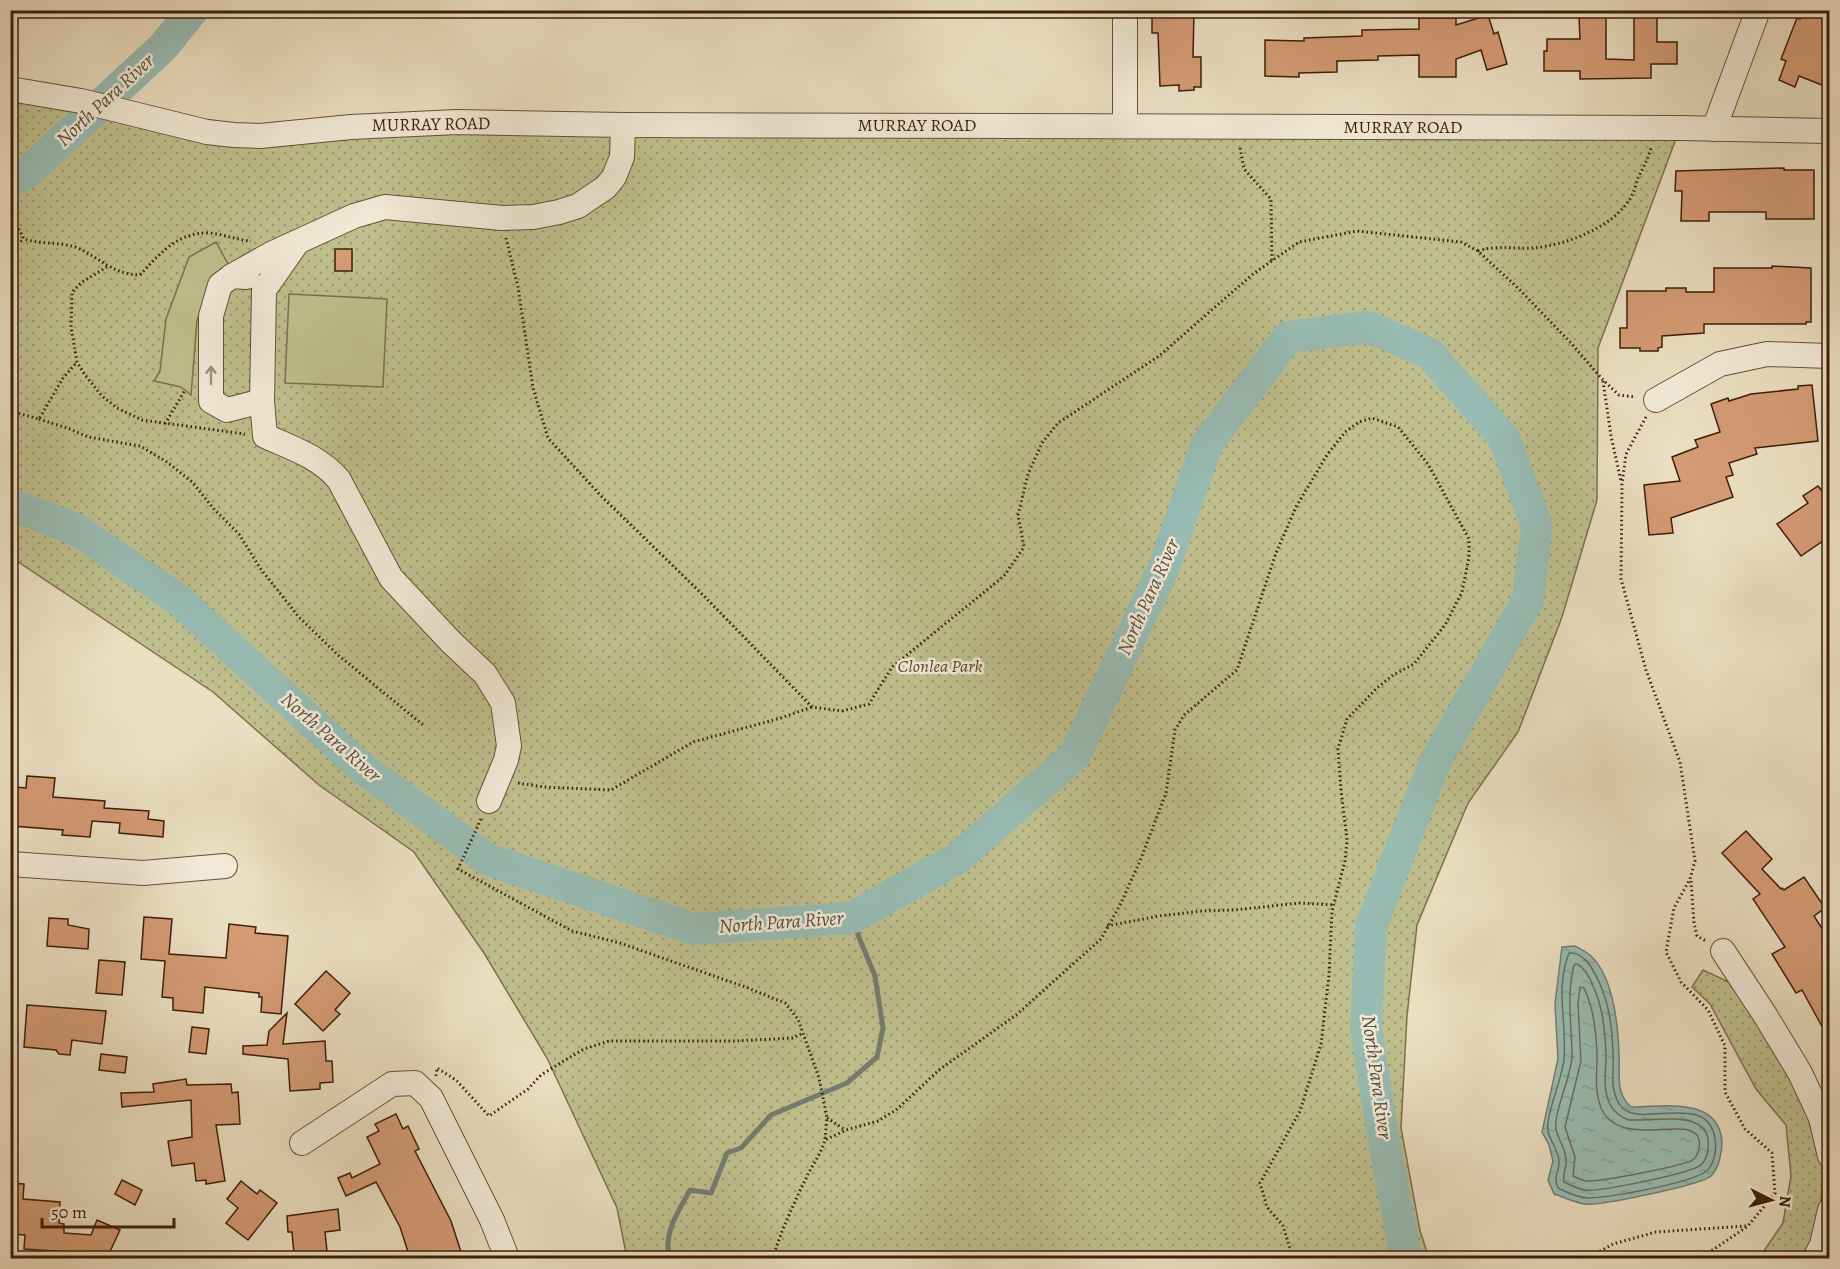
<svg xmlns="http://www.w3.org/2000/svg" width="1840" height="1269" viewBox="0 0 1840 1269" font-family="Alegreya,serif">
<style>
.green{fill:url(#green-dots);stroke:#7e6f4c;stroke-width:1.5}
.pitch{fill:#bfc08e;stroke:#7e6f4c;stroke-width:1.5}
.water{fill:url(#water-ripples);stroke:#747d70;stroke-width:1.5}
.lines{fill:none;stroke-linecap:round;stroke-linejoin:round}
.shore{stroke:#6b6d5f;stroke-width:1.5}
.stream{stroke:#747d70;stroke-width:5}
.river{stroke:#98bcb4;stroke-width:32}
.building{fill:#d49b75;stroke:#3e1e0a;stroke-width:1.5}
.minor-casing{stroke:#694e38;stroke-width:26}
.path{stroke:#3e1e0a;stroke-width:3;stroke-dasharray:1.5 3;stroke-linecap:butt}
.minor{stroke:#f2ead7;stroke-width:24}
.oneway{stroke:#a18e7b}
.labels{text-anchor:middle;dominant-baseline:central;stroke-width:5;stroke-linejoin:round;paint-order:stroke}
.street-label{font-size:18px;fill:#3e1e0a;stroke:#f2ead7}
.park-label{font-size:18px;font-style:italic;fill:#5e462b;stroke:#f2ead7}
.water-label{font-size:20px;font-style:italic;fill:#594d3d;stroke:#f2ead7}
</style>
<defs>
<pattern id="green-dots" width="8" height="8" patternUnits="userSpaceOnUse" patternTransform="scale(1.5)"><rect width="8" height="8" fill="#bfc08e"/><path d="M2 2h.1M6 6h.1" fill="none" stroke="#9d9b72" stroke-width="1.8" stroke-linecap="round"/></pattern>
<pattern id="water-ripples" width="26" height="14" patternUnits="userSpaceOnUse" patternTransform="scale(1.5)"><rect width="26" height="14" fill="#98bcb4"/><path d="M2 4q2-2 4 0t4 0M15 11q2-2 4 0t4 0" fill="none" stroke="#84a199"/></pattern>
</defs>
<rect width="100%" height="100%" fill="#ebdfc2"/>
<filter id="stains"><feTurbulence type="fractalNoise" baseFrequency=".00333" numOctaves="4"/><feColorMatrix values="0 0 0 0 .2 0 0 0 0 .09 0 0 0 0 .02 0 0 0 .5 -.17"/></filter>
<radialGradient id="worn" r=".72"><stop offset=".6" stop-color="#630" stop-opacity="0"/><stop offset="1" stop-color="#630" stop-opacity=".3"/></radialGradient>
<g class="green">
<path d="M10,89l282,44 1388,-5 -82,220 -1,152 -35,117 -44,115 -50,71 -51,122 -10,91 -6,112 19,103 9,27h-802l-10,-50 -70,-150 -63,-105 -70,-101 -95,-67 -106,-93 -202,-135z"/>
<path d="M1703,970l30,14 72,116 12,33 6,38 -2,32 -7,33 -10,22h-45l24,-35 8,-47 -5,-51 -30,-36 -46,-85 -18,-17z"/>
</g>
<g class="pitch">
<path d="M216,242l12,22 -15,17 -16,39 -6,75 -10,-8 -27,-6 6,-10 6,-52 23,-62z"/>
<path d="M289,294l98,5 -4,88 -98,-4z"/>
</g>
<path class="water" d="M1575,946c5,3 12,6 16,10 23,22 27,69 28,98 1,20 -4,39 12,53 32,0 88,-11 91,35 0,10 -3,26 -11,34 -10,9 -111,30 -126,28 -10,-1 -21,-7 -31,-10l-6,-14 5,-19 -4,-16 -7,-13 16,-73 -3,-55 7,-57z"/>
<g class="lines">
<g class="shore">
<path d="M1569,953c9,-1 17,6 22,14 17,27 21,55 22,87 1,10 -1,21 0,32 2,10 5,22 16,26 24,10 80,-17 86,27 2,11 -1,27 -10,33 -18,12 -94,25 -116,26 -9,0 -23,-6 -31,-10 -5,-13 1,-14 1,-26 0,-12 -9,-20 -11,-31 -3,-14 15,-55 16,-72 3,-36 -9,-71 5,-106z"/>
<path d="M1577,964c8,4 13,14 16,22 10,21 12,45 13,69 0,16 -4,36 5,51 3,6 11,12 18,14 19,1 47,-4 64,2 8,3 13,8 15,16 1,9 0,19 -6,26 -8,9 -103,28 -117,26 -7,-1 -15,-5 -21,-8 -2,-8 3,-14 2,-22 0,-12 -9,-22 -10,-31 -3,-15 15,-52 16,-72 0,-31 -6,-61 2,-92z"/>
<path d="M1580,987l4,1c10,21 12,44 13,67 0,18 -3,38 5,55 21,39 85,5 96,27 3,6 1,17 -4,22 -8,7 -96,23 -108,22 -4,-1 -9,-3 -13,-5l2,-19 -10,-30 16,-66 -3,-57z"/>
</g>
<path class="stream" d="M670,1258c-8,-25 9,-47 20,-68l21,3 16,-40 14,-5 30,-33 76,-32 30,-26 6,-29 -8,-52 -24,-58"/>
<g class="river">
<path d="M10,182l18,-10 135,-125 30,-37"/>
<path d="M10,504l67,26 103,71 181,166 126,92 207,70 157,-11 107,-60 117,-103 89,-188 43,-123 81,-107 80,-10 61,26 75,85 33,88 -9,74 -93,162 -64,164 -5,102 16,102 24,128"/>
</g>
</g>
<g class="building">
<path d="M1152,10l42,1 -1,46h8v30h-7v3l-15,1v-6l-19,1 -2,-53h-6z"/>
<path d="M1803,10h18l-2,6 11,4v46l-8,19 -23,-9 -4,11 -16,-7 7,-19 -5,-2 16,-41 3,1z"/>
<path d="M1634,14h23v28h20v22h-26v14l-71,1v-8h-36v-20h3v-12h33l-1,-23h27v43l28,1z"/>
<path d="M1488,15l6,19 4,-2 9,32 -20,6 -6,-20 -25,9v18h-37v-22l-41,1v4l-41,1v11l-38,1v4l-34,-1v-36l39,1v-3l58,-2v-6l57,-1v-11h37v7z"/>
<path d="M1784,168v2h30v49h-48v-7h-57v9h-28l1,-30h-7l1,-20z"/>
<rect x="335" y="249" width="17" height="22"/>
<path d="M1772,266l39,2v54h-5v2h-102v9l-42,3v11l-4,1v3h-18v-3h-20v-20h7v-37h39v-3h20v4h28v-24h58z"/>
<path d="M1812,385l6,56 -63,7 2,6 -28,9 4,12 -7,2 7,20 -62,21 2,15 -24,2 -5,-50 36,-4 -8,-24 26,-10 -3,-7 25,-8 -9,-28 17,-6 1,3 22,-7 47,-5v-3z"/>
<path d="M1818,486l12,15v35l-29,20 -24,-32 31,-21 -5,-7z"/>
<path d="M27,776l28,2 -2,19 52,4 -1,7 45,3 -1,8 16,2 -1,16 -44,-4 1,-10 -28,-2 -2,16 -28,-2 1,-5 -51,-4 3,-39 11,1z"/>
<path d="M1746,831l26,28 -10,10 19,20 1,-1 2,2 20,-13 21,31 -11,8 16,25v100l-28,-51 -6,3 -24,-39 13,-7 -32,-48 7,-5 -38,-41z"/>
<path d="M144,917l28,2 -3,35 57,4 3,-34 27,3 -1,6 33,3 -7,78 -20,-2 1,-15h-3v-4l-54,-6 -2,26 -30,-3v-12l-11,-1 3,-36 -24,-2z"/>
<path d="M49,918l19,1v6l21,4 -1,20 -41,-3z"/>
<path d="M99,960l26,2 -3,33 -26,-2z"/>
<path d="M326,971l24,22 -15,17 5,4 -17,17 -28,-27z"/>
<path d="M27,1005l79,6 -4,33 -30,-4 -2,15 -11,-1 -3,-4 -32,-3z"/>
<path d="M287,1013l-4,31 42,-3 1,20h6l1,21 -13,1v6l-30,2 -2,-32 -45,-5v-8l24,-1 2,-14z"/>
<path d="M192,1027l17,2 -3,25 -17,-2z"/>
<path d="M101,1054l26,3 -2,16 -26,-3z"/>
<path d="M186,1079l1,6 44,-1 1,9 6,-1 2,32 -24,1 9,56 -19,3v-4l-10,1 -2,-18 -22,3 -4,-25 24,-4 -1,-37 -69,7 -1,-14 33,-1 -1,-8z"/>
<path d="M396,1114l7,15 5,-3 11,23 -4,2 36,70 12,37h-53l-10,-31 -24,-45 -30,14 -8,-18 12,-5 2,5 28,-14 -13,-27 12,-6 -4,-7z"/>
<path d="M122,1180l20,10 -7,15 -20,-11z"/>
<path d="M241,1181l16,13 3,-4 17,13 -29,37 -22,-17 12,-15 -11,-9z"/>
<path d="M10,1183l14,1 -1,15 37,3 -1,21 5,1v9l27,2 6,-15 23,10 -13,28h-27l2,-5 -58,-4 1,-14 -15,-1z"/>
<path d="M338,1209l2,21 -15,2 2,19 -33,3 -2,-22h-4l-1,-16z"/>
</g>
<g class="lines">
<g class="minor-casing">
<g id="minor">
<path d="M1125,10v116"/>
<path d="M10,89l71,12 126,31 27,3 26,1 91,-9 106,-5 166,3 1057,3 150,3"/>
<path d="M1714,129l44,-119"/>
<path d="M297,243l-33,47 -2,111 3,35c27,12 55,21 74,44l52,98 60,64 34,32 18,29 6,43 -3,14 -17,41"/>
<path d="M232,276l39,-22 83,-38 31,-9 117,11 31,-1 26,-5 19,-6 28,-19 8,-10 8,-20 1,-32"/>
<path d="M247,277l-15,-1 -12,9 -9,31v85l16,9 35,-9"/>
<path d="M1656,400l64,-36 47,-10 63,2"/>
<path d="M10,864l133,9 82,-7"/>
<path d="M1723,951l42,64 35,58 21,45 9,38"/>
<path d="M302,1143l90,-59 23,-1 16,15 61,122 15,38"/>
<path d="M1815,1258l7,-13 8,-35"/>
</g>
</g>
<g class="path">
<path d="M1240,148l4,21 27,30 1,62"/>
<path d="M10,213l14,26c16,5 35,3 51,8 24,9 35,27 65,28 19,-21 38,-43 69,-42 14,1 28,7 42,8"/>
<path d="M506,238l12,49 15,101 15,50 53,58 102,99 109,112 30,4 27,-7 23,-37 112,-91 20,-29 -6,-32 10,-41 14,-31 16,-20 101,-67 94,-82 46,-32 58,-11 104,11 17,9 41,38 52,54 31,36 17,16 16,2"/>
<path d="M10,250l14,-11"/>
<path d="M1478,251c18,-6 36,-2 55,-3 33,-3 83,-21 99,-53 3,-5 4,-12 6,-17 5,-10 10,-19 13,-30"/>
<path d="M107,267l-25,15 -10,10 -1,35 6,35 8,13 17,21 15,12 25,12 103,14"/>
<path d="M1603,381l8,55 10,45"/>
<path d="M10,411l29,8 24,-41 14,-16"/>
<path d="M1646,417l-20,37 -4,30 -1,95 25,91 34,92 15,99 -5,18 -16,29 -8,44 15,30 27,28 17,36v46l20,37 27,24 3,40 -27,33 -47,32"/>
<path d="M39,419l31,10 18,8 52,9 27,16 25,20 22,27 25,25 21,34 38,48 40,39 85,70"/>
<path d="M165,424l20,-34"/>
<path d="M518,783l26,4 67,3 82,-48 88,-24 31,-11"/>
<path d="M481,819l-23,50 114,62 48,12 128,45 37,15 13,16 21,59 8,40 -2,22"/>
<path d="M1691,881l3,42 3,13 9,5"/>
<path d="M1107,926l52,-10 43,-5 32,-1 66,-7 34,2"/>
<path d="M436,1076l1,-8 19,12 33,36 39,-27 13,-14 21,-13 22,-13 25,-8h125l59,-3 10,-5"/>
<path d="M827,1118l18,12"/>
<path d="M773,1258c8,-28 22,-57 35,-84 6,-11 13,-21 17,-34l21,-10 32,-9 18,-11 43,-40 77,-55 85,-76 19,-34 20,-44 26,-68 9,-63 9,-15 53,-45 39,-117 20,-46 31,-52 18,-23 14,-10 13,-4 26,9 30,37 41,75v18l-7,35 -17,33 -31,39 -21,11 -17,14 -29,30 -9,30 3,41 6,50 -2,21 -13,50 -3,64 -8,69 -21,67 -40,72 7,24 16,19 10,32"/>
<path d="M1588,1258l25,-14 43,-12 90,-6"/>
</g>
<use href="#minor" class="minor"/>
</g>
<defs><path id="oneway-shaft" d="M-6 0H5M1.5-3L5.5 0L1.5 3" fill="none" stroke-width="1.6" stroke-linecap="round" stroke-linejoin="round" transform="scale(1.5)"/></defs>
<use class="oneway" href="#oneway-shaft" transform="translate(211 375) rotate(-90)"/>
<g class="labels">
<g class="street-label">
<text transform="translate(431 124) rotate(-1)">MURRAY ROAD</text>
<text x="917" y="125">MURRAY ROAD</text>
<text x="1403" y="127">MURRAY ROAD</text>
</g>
<g class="park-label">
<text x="940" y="666">Clonlea Park</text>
</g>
<g class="water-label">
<text transform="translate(105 100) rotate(-43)">North Para River</text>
<text transform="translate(1148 597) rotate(-66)">North Para River</text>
<text transform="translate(331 737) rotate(41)">North Para River</text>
<text transform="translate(781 922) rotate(-4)">North Para River</text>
<text transform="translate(1377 1077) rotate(82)">North Para River</text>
</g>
</g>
<rect width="1840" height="1269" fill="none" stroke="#ebdfc2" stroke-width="36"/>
<rect x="12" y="12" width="1816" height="1245" fill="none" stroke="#3e1e0a" stroke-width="3"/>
<rect x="18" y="18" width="1804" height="1233" fill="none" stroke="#3e1e0a" stroke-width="1.5"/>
<g transform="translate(1771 1200) rotate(96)" stroke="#f2ead7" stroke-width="4.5" paint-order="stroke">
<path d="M0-4.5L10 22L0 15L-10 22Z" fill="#3e1e0a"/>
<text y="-9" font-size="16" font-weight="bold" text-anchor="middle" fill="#3e1e0a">N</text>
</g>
<path d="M42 1218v9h132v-9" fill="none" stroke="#3e1e0a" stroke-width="3"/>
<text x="51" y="1218" font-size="18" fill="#3e1e0a" stroke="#f2ead7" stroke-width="4.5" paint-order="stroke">50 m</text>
<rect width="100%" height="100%" filter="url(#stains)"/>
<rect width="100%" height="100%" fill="url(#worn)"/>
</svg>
